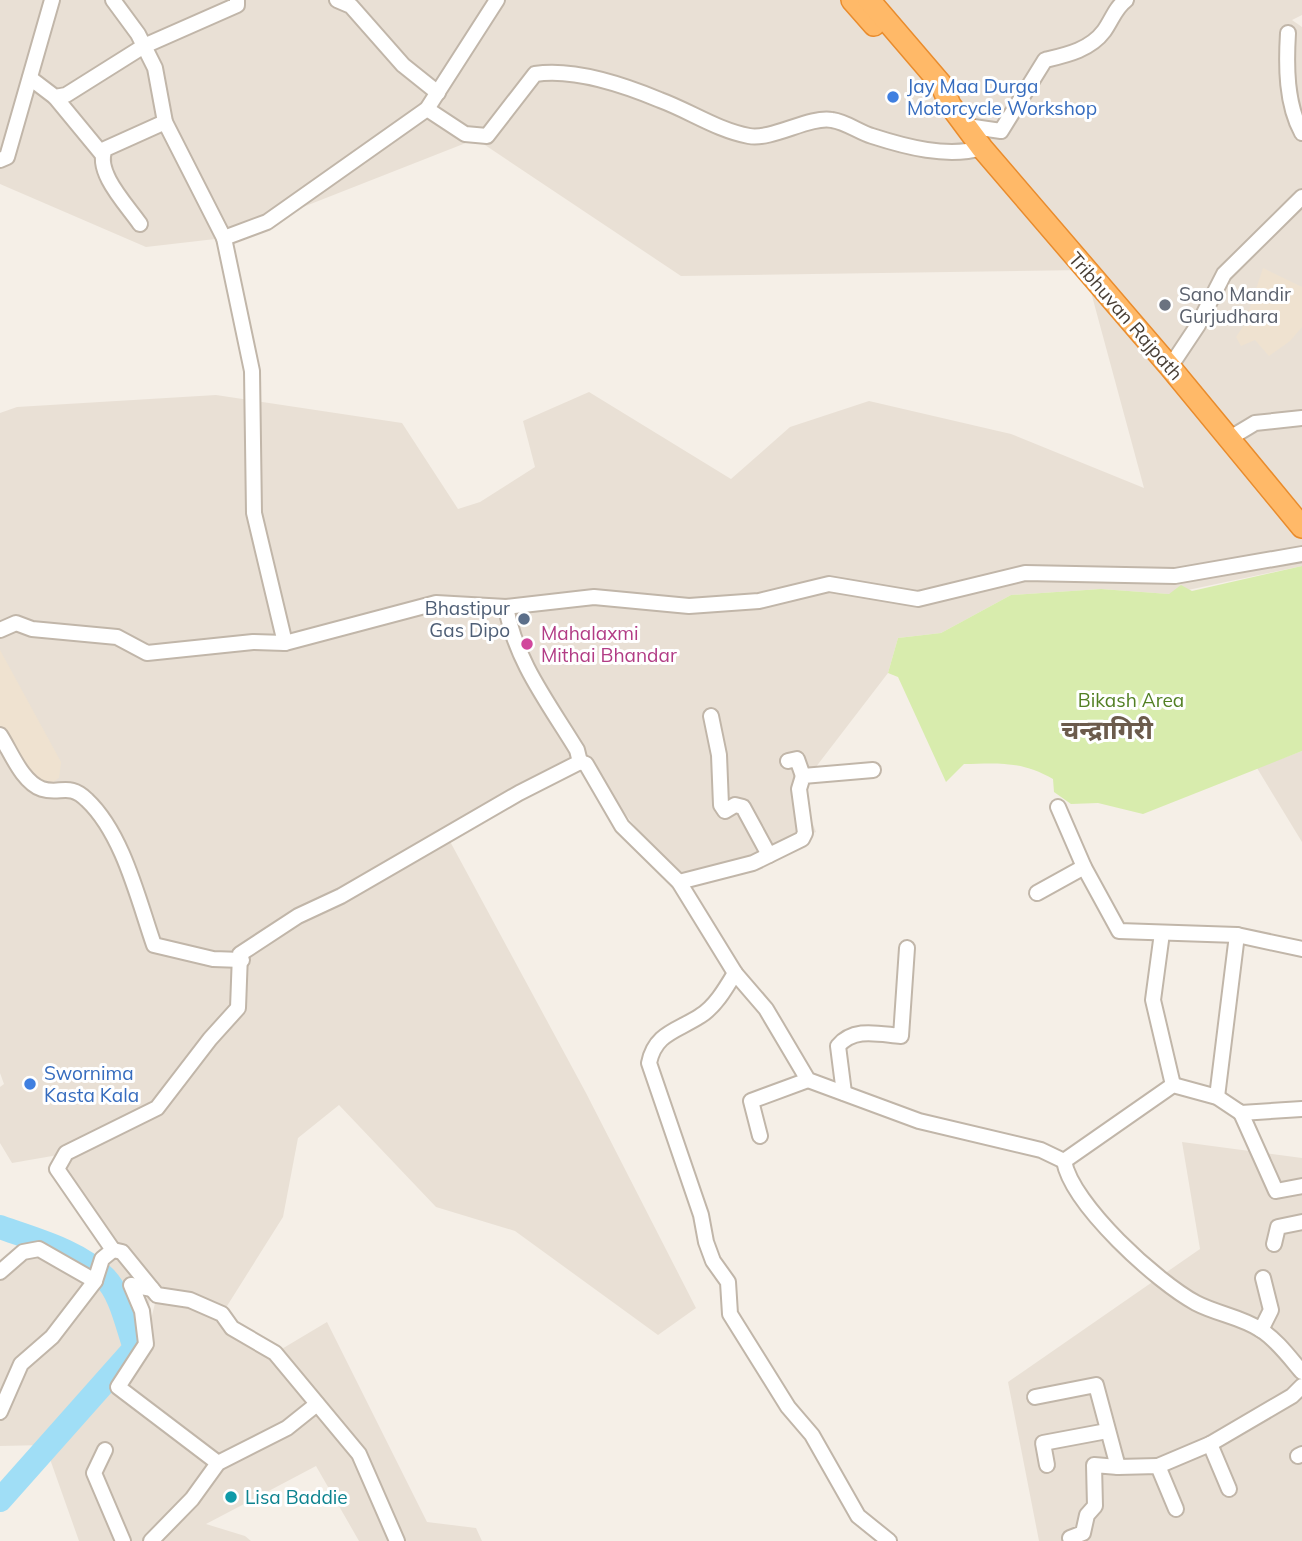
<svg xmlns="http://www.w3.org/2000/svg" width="1302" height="1541" viewBox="0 0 1302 1541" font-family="Mulish,'Noto Sans Devanagari',sans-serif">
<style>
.residential{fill:#e9e0d5;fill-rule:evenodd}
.education{fill:#efe2d0}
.green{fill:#d8ecad}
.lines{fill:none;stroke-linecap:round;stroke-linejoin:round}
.river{stroke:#a0def6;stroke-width:24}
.minor-casing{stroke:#c1b6a9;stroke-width:18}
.highway-casing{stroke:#e98c2d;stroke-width:24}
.minor{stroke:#fff;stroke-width:14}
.highway{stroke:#ffb968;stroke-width:21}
.shop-dot{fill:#3f7fe0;stroke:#fff;stroke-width:2.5}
.worship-dot{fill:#6b7280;stroke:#fff;stroke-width:2.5}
.service-dot{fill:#5c6f8a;stroke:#fff;stroke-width:2.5}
.hotel-dot{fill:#d1479c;stroke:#fff;stroke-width:2.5}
.culture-dot{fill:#0f9aa8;stroke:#fff;stroke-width:2.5}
.labels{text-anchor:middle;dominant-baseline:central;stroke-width:6;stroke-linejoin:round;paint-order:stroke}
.shop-label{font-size:19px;fill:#366cbe;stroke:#fff;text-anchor:start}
.worship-label{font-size:19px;fill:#5b616d;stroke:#fff;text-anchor:start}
.street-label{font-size:19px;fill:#493f36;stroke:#fff}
.service-label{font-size:19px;fill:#4e5e75;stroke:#fff;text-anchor:end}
.hotel-label{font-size:19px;fill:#b23c85;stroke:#fff;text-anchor:start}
.park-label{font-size:19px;fill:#528024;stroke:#fff}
.culture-label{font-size:19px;fill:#0d838f;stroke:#fff;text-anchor:start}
.district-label{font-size:26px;font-weight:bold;fill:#6c5b4c;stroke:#fff}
</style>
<rect width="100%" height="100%" fill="#f5efe7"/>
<g class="residential">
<path d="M0,0h1302v15l-10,5 10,7v539l-133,28 -68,-5 -90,6 -70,38 -43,5 -10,35 -89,116 17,43 -137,50 -93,-118 -140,70 140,259 110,215 -38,27 -143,-104 -79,-24 -97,-102 -41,33 -15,79 -61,97 53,39 52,-31 100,200 49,6 6,13h-123l-43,-75 -110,58 39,12 6,5h-172l-34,-96 -45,1v-170l39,-27 56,32 26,-29 -63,-97 -46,8 -12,-20v-56l4,-3 -4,-11v-660l17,-6 199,-12 186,28 56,86 22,-7 55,-35 -12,-46 66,-29 142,87 59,-52 79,-26 142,33 133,54 -59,-218 -404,6 -205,-137 -252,99 -78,9 -146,-63zM151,1287l6,8 -11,45z"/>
<path d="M1302,751v91l-45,-74z"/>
<path d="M1182,1142l120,16v383h-263l-31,-159 192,-133z"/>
</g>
<g class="education">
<path d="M1263,268l39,19v40l-12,14 -21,15 -14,-16 -14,6 -5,-9 8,-12z"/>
<path d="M0,650l61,112 -2,16 -6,4 -10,4 -11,-5 -32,-51z"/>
</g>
<path class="green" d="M1302,566v185l-159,63 -45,-11 -27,1 -17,-12 -1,-13c-31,-18 -54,-16 -89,-15l-18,18 -48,-105 -10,-4 10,-35 43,-5 70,-38 90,-6 68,5 12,-9 11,6z"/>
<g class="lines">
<path class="river" d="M0,1227c35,13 77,23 104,50 17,16 23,49 31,71l-135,152"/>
<g class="minor-casing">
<g id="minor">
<path d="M113,0l25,34 17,34 10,54 59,116 28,133 2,142 31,130"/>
<path d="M337,0l14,6 52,59 35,28"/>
<path d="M1288,33c-2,33 -2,71 14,100"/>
<path d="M30,78l25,19 11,-2 78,-49 93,-41v-5"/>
<path d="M55,97l47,57"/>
<path d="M427,109l38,25 22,2 48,-62c39,-6 89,11 125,26 30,11 57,30 89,36 24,4 60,-20 83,-16 14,2 27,12 40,16 34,11 75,22 110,12"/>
<path d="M967,126l34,5 44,-71c21,-5 45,-10 59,-29 8,-11 11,-23 22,-31"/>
<path d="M0,160l7,-3 45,-157"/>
<path d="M140,224c-12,-18 -46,-52 -35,-75l60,-27"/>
<path d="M224,238l43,-16 160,-113 70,-109"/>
<path d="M1170,367l28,-42 26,-51 78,-77"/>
<path d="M1230,438l25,-15 47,-5"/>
<path d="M0,630l16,-7 16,6 85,8 30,16 106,-11 32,1 151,-40 70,4 88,-10 95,9 70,-5 70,-17 89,15 107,-26 150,3 127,-22"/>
<path d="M711,716l8,39 2,50 4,6 10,-6 8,2 26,48"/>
<path d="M0,735c11,17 22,47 42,54 18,6 27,-7 45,11 36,34 51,99 67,145l59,14 29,1"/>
<path d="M788,761l9,-2 6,17"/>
<path d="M580,762l6,2 36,62 57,56 56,91 31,36 42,71 111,41 122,29 23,11 109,-76 44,12 24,16 61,-4"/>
<path d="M1058,807l26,60 35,64 118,4 65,14"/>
<path d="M679,882l74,-19 49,-24 3,-6 -6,-44 4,-13 70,-6"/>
<path d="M1037,893l47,-26"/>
<path d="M1162,933l-9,67 20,85"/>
<path d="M735,973c-9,15 -20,34 -35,43 -23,15 -45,17 -51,47l52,152 5,27 7,19 15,21 2,32 58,93 24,28 46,81 31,25"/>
<path d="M844,1093l-6,-47c16,-19 40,-12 63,-10l6,-88"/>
<path d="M1217,1097l20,-162"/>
<path d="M1241,1113l35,78 26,-5"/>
<path d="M760,1136l-9,-35 57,-21"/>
<path d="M1064,1161c8,44 93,121 132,142 21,11 46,14 65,27 15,9 29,28 41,42"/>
<path d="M1274,1244l4,-17 24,-5"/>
<path d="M113,1250l9,2 35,43 33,5 32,14 10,14 43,25 84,101 38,87"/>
<path d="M0,1272l23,-20 16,-3 56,32"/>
<path d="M152,1289l-21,-4 11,26 4,33 -28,43 100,76"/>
<path d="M1261,1330l10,-20 -8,-32"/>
<path d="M1035,1397l61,-12 22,82 40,-1 18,43"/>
<path d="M0,1412l21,-48 31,-27 43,-56 7,-22 11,-9 -56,-81 9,-16 91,-45 53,-69 28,-31 2,-54 58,-38 43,-20 178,-103 61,-31 -3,-12c-28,-46 -62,-90 -71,-143"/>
<path d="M1210,1444l19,45"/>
<path d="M105,1450l-11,23 29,68"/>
<path d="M1298,1456l4,-2"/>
<path d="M1047,1465l-4,-22 64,-12"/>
<path d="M1158,1466l52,-22 82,-48 10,-10"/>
<path d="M1070,1538l13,-5 4,-18 8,-9 -1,-41 24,2"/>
<path d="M151,1541l41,-42 26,-36 69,-35 30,-24"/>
</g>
</g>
<g class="highway-casing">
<g id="highway">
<path d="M852,0l22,25"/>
<path d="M869,0l72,84 9,21 32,43 188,219 132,160"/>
</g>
</g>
<use href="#minor" class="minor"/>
<use href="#highway" class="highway"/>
</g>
<g class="shop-dot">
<circle cx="893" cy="97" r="7"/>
<circle cx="30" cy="1084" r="7"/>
</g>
<circle class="worship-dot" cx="1165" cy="305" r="7"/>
<circle class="service-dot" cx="524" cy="619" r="7"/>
<circle class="hotel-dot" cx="527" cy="644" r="7"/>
<circle class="culture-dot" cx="231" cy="1497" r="7"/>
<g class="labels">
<g class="shop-label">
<text x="907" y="86">Jay Maa Durga<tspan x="907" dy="22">Motorcycle Workshop</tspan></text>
<text x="44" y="1073">Swornima<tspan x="44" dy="22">Kasta Kala</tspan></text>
</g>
<g class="worship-label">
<text x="1179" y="294">Sano Mandir<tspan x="1179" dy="22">Gurjudhara</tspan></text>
</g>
<g class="street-label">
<text transform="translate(1126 316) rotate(49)">Tribhuvan Rajpath</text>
</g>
<g class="service-label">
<text x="510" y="608">Bhastipur<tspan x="510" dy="22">Gas Dipo</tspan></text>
</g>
<g class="hotel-label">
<text x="541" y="633">Mahalaxmi<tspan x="541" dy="22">Mithai Bhandar</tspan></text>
</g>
<g class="park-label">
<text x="1131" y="700">Bikash Area</text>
</g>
<g class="culture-label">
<text x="245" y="1497">Lisa Baddie</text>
</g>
<g class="district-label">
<text x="1107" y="729">चन्द्रागिरी</text>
</g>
</g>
</svg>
